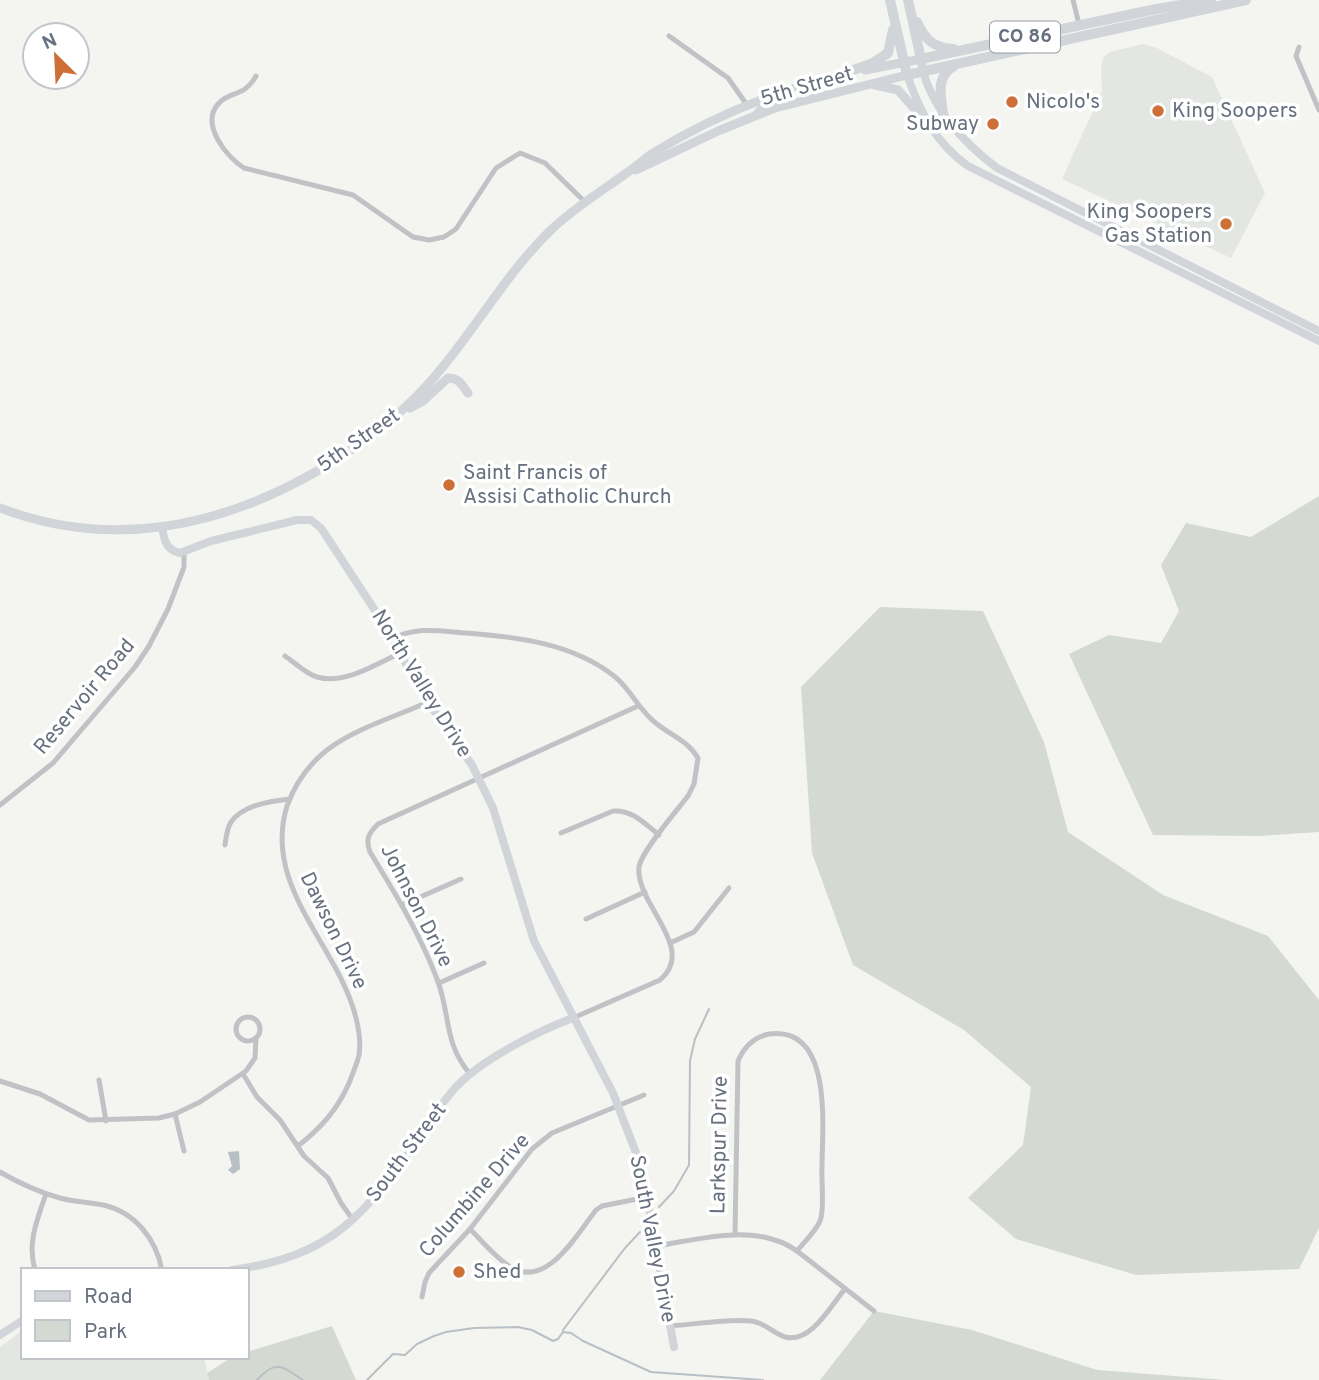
<svg xmlns="http://www.w3.org/2000/svg" width="1319" height="1380" viewBox="0 0 1319 1380" font-family="Overpass,sans-serif">
<style>
.built{fill:#e4e6e4}
.green{fill:#d4dad2}
.water{fill:#b9c0c5}
.lines{fill:none;stroke-linecap:round;stroke-linejoin:round}
.stream{stroke:#b9c0c5;stroke-width:2}
.street{stroke:#c0c2c5;stroke-width:5}
.secondary{stroke:#d1d4d9;stroke-width:8}
.primary{stroke:#d1d4d9;stroke-width:9}
.highway{stroke:#d1d4d9;stroke-width:10}
.poi-dot{fill:#ce6f37;stroke:#fff;stroke-width:2.5}
.labels{text-anchor:middle;dominant-baseline:central;stroke-width:7;stroke-linejoin:round;paint-order:stroke}
.shield{fill:#fff;stroke:#949ba5;stroke-width:2}
.shield-label{font-size:19px;font-weight:bold;fill:#66707e}
.street-label{font-size:21px;fill:#66707e;stroke:#fff}
.poi-label{font-size:21px;fill:#66707e;stroke:#fff;text-anchor:start}
</style>
<rect width="100%" height="100%" fill="#f4f4f1"/>
<g class="built">
<path d="M1143,44l14,4 55,29 53,116 -34,65 -169,-79 40,-88 -1,-24 2,-9 7,-6z"/>
<path d="M23,1330v27h181l5,23h-209v-33z"/>
</g>
<g class="green">
<path d="M1319,496v336l-60,4 -106,-1 -84,-181 40,-19 52,8 18,-32 -18,-46 25,-42 65,14z"/>
<path d="M880,607l103,4 61,131 24,90 95,63 105,41 51,64v228l-20,41 -163,6 -120,-36 -48,-41 55,-53 8,-58 -67,-57 -111,-65 -41,-112 -11,-166z"/>
<path d="M874,1311l98,19 125,40 129,10h-406z"/>
<path d="M332,1326l24,54h-147l-2,-7 25,-16h15v-5z"/>
</g>
<path class="water" d="M239,1151l1,18 -7,5 -5,-4 4,-4 -4,-14z"/>
<g class="lines">
<g class="stream">
<path d="M659,1207l15,-16 15,-26 1,-104 5,-22 14,-30"/>
<path d="M563,1330l62,-82 15,-16"/>
<path d="M257,1380c20,-22 25,-13 46,0"/>
<path d="M367,1380l26,-26 12,1 12,-11 17,-8 12,-4 28,-4 44,-1 14,3 21,11 5,-2 5,-7 8,1 12,8 68,31 112,8"/>
</g>
<g class="street">
<path d="M1073,0l6,24"/>
<path d="M669,36l59,42 19,27"/>
<path d="M1299,47l-3,9 23,54"/>
<path d="M256,76c-12,22 -26,14 -38,28 -18,21 9,53 26,64l109,27 60,42 16,3 15,-3 12,-8 40,-61 24,-15 25,10 40,39"/>
<path d="M392,639c25,-13 47,-8 74,-6 51,4 106,10 148,43 17,13 25,35 43,48 15,12 31,17 41,34l-4,26 -6,12c-11,14 -47,56 -49,71 -4,37 59,81 21,113l-87,38"/>
<path d="M285,656c9,6 21,18 32,21 27,8 60,-13 83,-24"/>
<path d="M0,805l53,-42 82,-96 14,-21 19,-37 16,-42v-14"/>
<path d="M561,833l52,-22c20,-1 31,12 46,24"/>
<path d="M225,845c1,-7 2,-17 6,-23 12,-17 40,-21 59,-23"/>
<path d="M402,905l59,-26"/>
<path d="M586,919l59,-27"/>
<path d="M670,943l24,-11 35,-44"/>
<path d="M439,983l45,-20"/>
<circle cx="248" cy="1029" r="12"/>
<path d="M243,1074l14,23 23,23 24,36 24,22 13,25 12,17"/>
<path d="M470,1074c-27,-32 -19,-59 -33,-95 -17,-45 -42,-86 -67,-127 -5,-13 -1,-19 8,-28l260,-118"/>
<path d="M99,1080l7,41"/>
<path d="M0,1081l40,13 49,26 70,-2 16,-4 25,-12 46,-31 9,-13 1,-20"/>
<path d="M175,1114l9,37"/>
<path d="M298,1146c24,-19 40,-37 52,-65 3,-9 7,-17 9,-26 2,-12 0,-25 -3,-37 -18,-73 -94,-131 -69,-212 8,-22 21,-41 40,-56 29,-22 68,-33 101,-48"/>
<path d="M0,1172c19,11 38,20 60,26 14,4 29,4 43,7 32,7 53,34 59,65"/>
<path d="M470,1229c12,12 25,28 39,37 37,25 68,-32 87,-56l6,-4 45,-9"/>
<path d="M735,1234l3,-173c6,-14 16,-24 31,-27 65,-9 53,95 53,133 -1,13 3,43 -2,54 -4,10 -16,21 -23,30"/>
<path d="M656,1246c46,-7 100,-24 141,5l77,60"/>
<path d="M35,1270c-8,-27 2,-50 11,-76"/>
<path d="M422,1297l3,-15 4,-9 41,-44 62,-80 20,-16 92,-38"/>
<path d="M669,1326c24,-1 58,-8 82,-5 13,1 22,12 34,16 26,7 46,-32 60,-48"/>
</g>
<g class="secondary">
<path d="M923,72c12,40 41,71 74,96l322,163"/>
<path d="M907,75c13,36 28,68 61,91l351,175"/>
<path d="M162,527c2,13 4,23 18,26l31,-12 86,-21h14l10,8 57,87 50,87 44,63 21,43 41,133 79,152 25,65 9,39 27,150"/>
<path d="M232,1270c102,-14 132,-55 188,-133 12,-18 23,-37 38,-52 25,-26 80,-54 115,-67"/>
<path d="M0,1335l23,-15"/>
</g>
<g class="primary">
<path d="M865,70l56,-11 1,6"/>
<path d="M875,85l23,5 29,33"/>
<path d="M757,114l8,-10 17,-7"/>
<path d="M636,170l82,-39 57,-23 132,-33"/>
<path d="M410,408l13,-7 25,-23c11,0 14,7 20,15"/>
<path d="M0,508c110,42 219,20 319,-38 41,-24 79,-52 111,-88 44,-49 74,-107 122,-153 23,-22 50,-38 76,-57 9,-6 16,-13 25,-19 57,-35 120,-61 185,-77"/>
</g>
<g class="highway">
<path d="M890,0l17,75 339,-75"/>
<path d="M908,0l13,59 235,-50 55,-9"/>
<path d="M917,22c8,18 17,26 37,27"/>
<path d="M834,77l39,-14 15,-10 5,-23"/>
<path d="M943,114c-2,-19 -8,-37 11,-48"/>
</g>
</g>
<g class="poi-dot">
<circle cx="1012" cy="102" r="7"/>
<circle cx="1158" cy="111" r="7"/>
<circle cx="993" cy="124" r="7"/>
<circle cx="1226" cy="224" r="7"/>
<circle cx="449" cy="485" r="7"/>
<circle cx="459" cy="1272" r="7"/>
</g>
<g class="labels">
<rect class="shield" x="990" y="21.5" width="70" height="31" rx="5"/>
<g class="shield-label">
<text x="1025" y="37">CO 86</text>
</g>
<g class="street-label">
<text transform="translate(807 87) rotate(-16)">5th Street</text>
<text transform="translate(359 441) rotate(-35)">5th Street</text>
<text transform="translate(421 684) rotate(58)">North Valley Drive</text>
<text transform="translate(85 697) rotate(-50)">Reservoir Road</text>
<text transform="translate(416 906) rotate(63)">Johnson Drive</text>
<text transform="translate(333 931) rotate(64)">Dawson Drive</text>
<text transform="translate(720 1145) rotate(-89)">Larkspur Drive</text>
<text transform="translate(407 1153) rotate(-53)">South Street</text>
<text transform="translate(475 1196) rotate(-49)">Columbine Drive</text>
<text transform="translate(652 1239) rotate(79)">South Valley Drive</text>
</g>
<g class="poi-label">
<text x="1026" y="102">Nicolo's</text>
<text x="1172" y="111">King Soopers</text>
<text x="979" y="124" text-anchor="end">Subway</text>
<text x="1212" y="212" text-anchor="end">King Soopers<tspan x="1212" dy="24">Gas Station</tspan></text>
<text x="463" y="473">Saint Francis of<tspan x="463" dy="24">Assisi Catholic Church</tspan></text>
<text x="473" y="1272">Shed</text>
</g>
</g>
<rect x="21" y="1268" width="228" height="91" fill="#ffffff" stroke="#c2c6cb" stroke-width="2"/>
<rect x="35" y="1291" width="35" height="10" fill="#d1d4d9" stroke="#c2c6cb" stroke-width="2"/>
<text x="84" y="1303" font-size="21" fill="#66707e">Road</text>
<rect x="35" y="1320" width="35" height="21" fill="#d4dad2" stroke="#c2c6cb" stroke-width="2"/>
<text x="84" y="1338" font-size="21" fill="#66707e">Park</text>
<g transform="translate(56 56) rotate(336)"><circle r="33" fill="#ffffff" stroke="#c2c6cb" stroke-width="2"/>
<path d="M0-5L12 26L0 18L-12 26Z" fill="#ce6f37"/>
<text y="-10" font-size="19" font-weight="bold" text-anchor="middle" fill="#66707e">N</text>
</g>
</svg>
